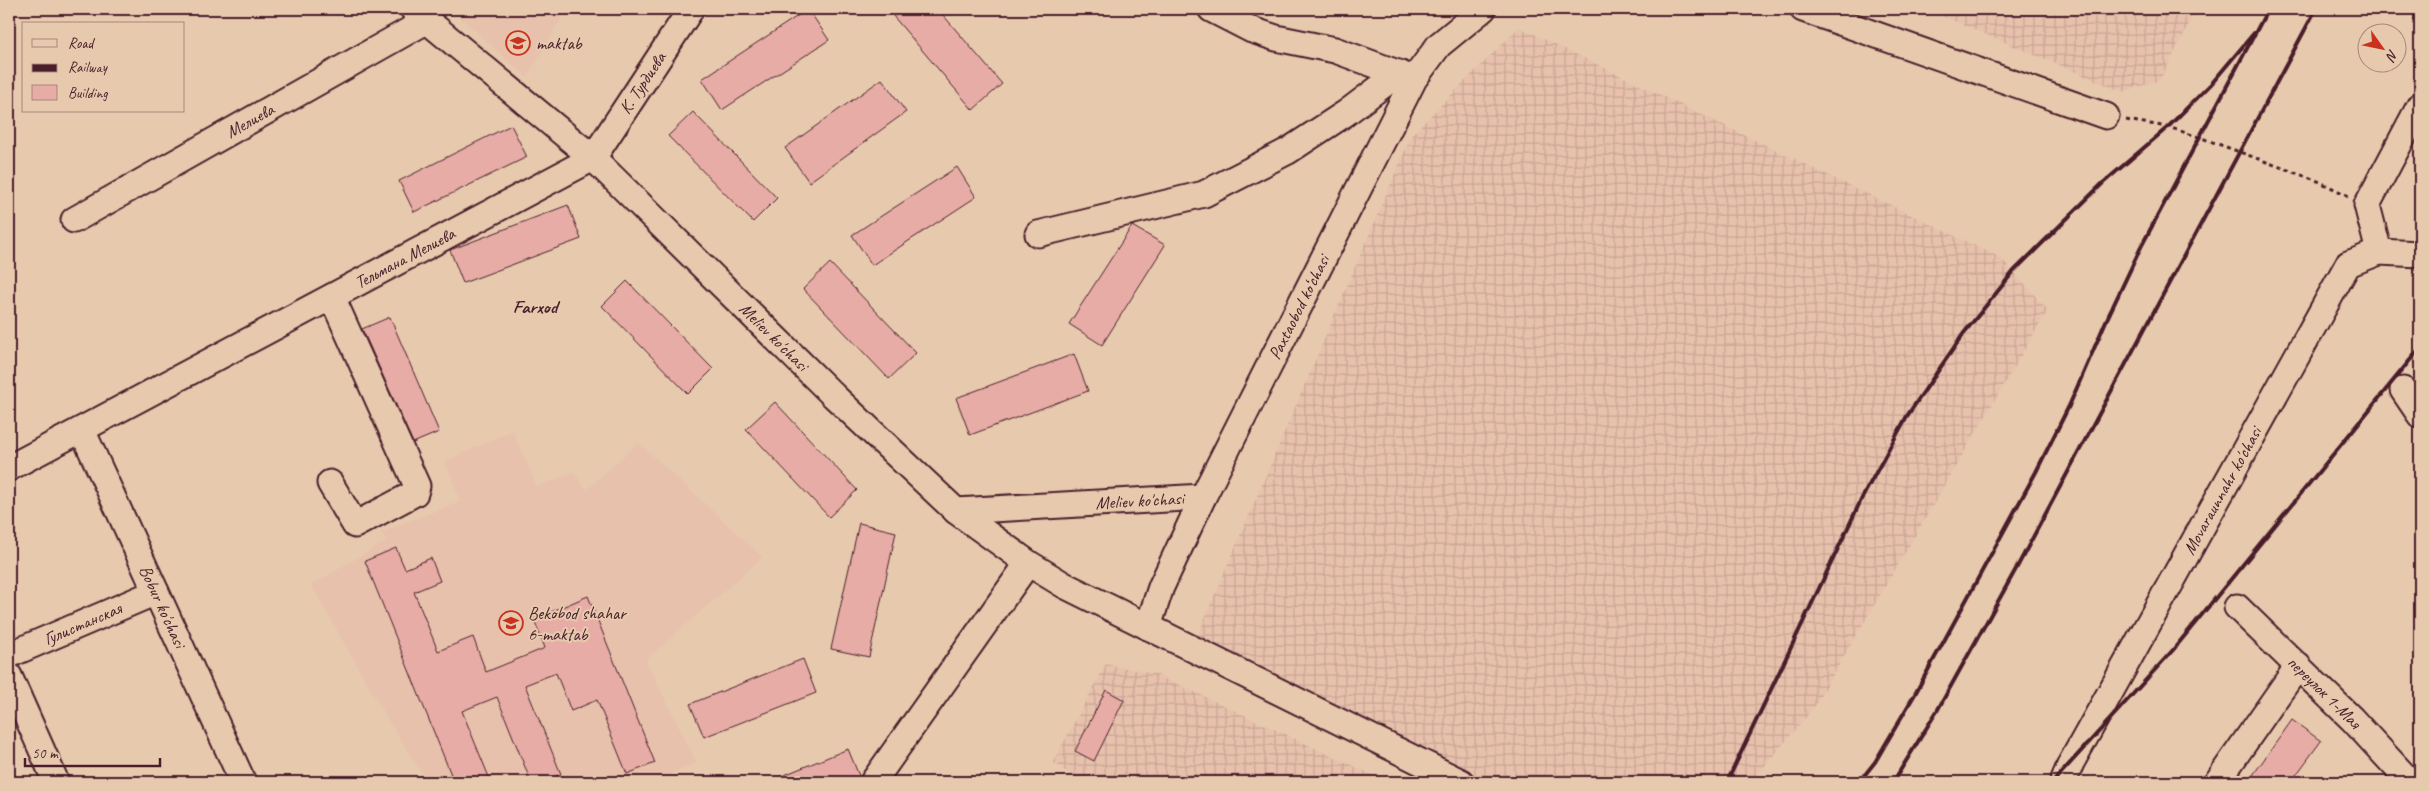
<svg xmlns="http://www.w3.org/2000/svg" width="2429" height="791" viewBox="0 0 2429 791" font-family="Caveat,sans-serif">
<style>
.built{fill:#e7c1ac}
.industrial{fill:url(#industrial-grid)}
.building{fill:#e7aca6;stroke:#4a1f2b}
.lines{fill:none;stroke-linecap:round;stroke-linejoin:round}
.minor-casing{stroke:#4a1f2b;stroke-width:29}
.path{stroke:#4a1f2b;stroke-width:3;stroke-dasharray:4 4;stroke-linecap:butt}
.minor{stroke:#e7caae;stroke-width:25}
.rail{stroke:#4a1f2b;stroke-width:4}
.labels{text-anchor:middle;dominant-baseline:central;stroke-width:4;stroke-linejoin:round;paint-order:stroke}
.poi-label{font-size:18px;fill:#4a1f2b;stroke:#e7caae;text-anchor:start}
.street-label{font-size:18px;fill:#4a1f2b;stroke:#e7caae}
.neighbourhood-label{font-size:19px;font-weight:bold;fill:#4a1f2b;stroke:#e7caae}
</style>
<defs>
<pattern id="industrial-grid" width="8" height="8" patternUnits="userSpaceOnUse" patternTransform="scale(1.25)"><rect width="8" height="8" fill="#e7c1ac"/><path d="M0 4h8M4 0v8" fill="none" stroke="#c8a594"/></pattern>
</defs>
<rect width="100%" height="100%" fill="#e7caae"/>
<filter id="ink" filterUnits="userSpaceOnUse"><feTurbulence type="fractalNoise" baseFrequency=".02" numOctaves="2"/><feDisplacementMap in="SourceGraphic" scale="10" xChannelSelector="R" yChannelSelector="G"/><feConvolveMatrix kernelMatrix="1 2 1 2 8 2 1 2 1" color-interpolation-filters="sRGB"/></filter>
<g filter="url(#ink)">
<g class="built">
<path d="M451,9h116l-40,69z"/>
<path d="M513,430l24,57 36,-15 14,18 51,-48 125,115 -117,103 51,103 -45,19h-224l-41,-63 -76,-134 75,-44 -5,-9 79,-31 -15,-40z"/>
</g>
<g class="industrial">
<path d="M1945,9h252l-37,71 -37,12 -181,-76z"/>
<path d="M1519,27l482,231 47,52 -235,399 -62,73h-310l-252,-127 223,-521z"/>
<path d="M1106,664l50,10 232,108h-307l-28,-20z"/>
</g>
<g class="building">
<path d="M808,9l21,31 -107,70 -20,-31z"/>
<path d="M902,9h36l64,75 -29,26 -80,-94z"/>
<path d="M882,79l24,33 -97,70 -24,-34z"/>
<path d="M693,112l84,86 -24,24 -85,-86z"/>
<path d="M511,125l16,32 -113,55 -15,-31z"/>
<path d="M957,167l19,30 -104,68 -20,-30z"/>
<path d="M568,205l13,34 -118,44 -13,-33z"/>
<path d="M1132,226l33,19 -63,100 -33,-21z"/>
<path d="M830,263l86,90 -27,26 -86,-90z"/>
<path d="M627,281l86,88 -25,25 -86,-88z"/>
<path d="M390,317l49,115 -26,11 -51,-114z"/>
<path d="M1074,354l14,37 -118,44 -14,-37z"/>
<path d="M775,402l82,88 -28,27 -83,-88z"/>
<path d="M859,523l37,9 -27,125 -38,-8z"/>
<path d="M396,548l9,21 26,-11 9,23 -26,11 24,59 35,-14 13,35 59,-24 -11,-29 54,-23 67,167 -28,11 -30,-74 -26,11 -15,-38 -31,12 36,89 -20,8h-10l-34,-85 -35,14 29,71h-37l-89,-221z"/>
<path d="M803,659l13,34 -112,44 -14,-33z"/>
<path d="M1106,690l18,10 -30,61 -19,-10z"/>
<path d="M2292,720l29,21 -30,41h-43z"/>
<path d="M848,749l12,29 -1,4h-92z"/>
</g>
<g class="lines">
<g class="minor-casing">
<g id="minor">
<path id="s1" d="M413,9l180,149 241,238 122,115 247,-14"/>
<path d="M1211,9l41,21 24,8 59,12 76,28"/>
<path d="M1803,9l303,107"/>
<path id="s2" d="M74,220l352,-199"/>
<path d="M1038,234l166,-40 84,-43 58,-38 53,-40"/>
<path d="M2379,252l-12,-47 53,-100"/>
<path d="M2403,390l17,25"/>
<path id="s3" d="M82,430l161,352"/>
<path id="s4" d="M9,468l584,-310 98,-149"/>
<path d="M330,483l25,42 60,-32 2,-7 -85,-189"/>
<path d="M956,511l72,52 36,22 397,197"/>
<path id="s5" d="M2237,607l115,112 58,63"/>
<path id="s6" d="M1148,627l13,-40 42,-90 211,-418 25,-34 44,-36"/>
<path id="s7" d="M9,655l147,-63"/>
<path d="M9,676l47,106"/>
<path d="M873,782l155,-219"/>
<path id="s8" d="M2063,782l8,-19 277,-499 31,-12 41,2"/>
<path d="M2217,782l81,-116"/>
</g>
</g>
<path class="path" d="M2126,120l42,7 31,10 119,44 31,15"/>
<use href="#minor" class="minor"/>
<g class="rail">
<path d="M1727,782l135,-284 45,-82 57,-83 50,-62 89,-88 65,-56 44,-44 42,-50"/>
<path d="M1859,782l16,-20 40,-68 121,-222 33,-66 37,-85 36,-76 126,-236"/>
<path d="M1893,782l44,-71 79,-142 300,-560"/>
<path d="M2053,782l120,-132 247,-302"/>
</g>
</g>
</g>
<defs>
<g id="school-ring" transform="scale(1.25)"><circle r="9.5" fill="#e7caae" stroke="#c8321e" stroke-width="1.5"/><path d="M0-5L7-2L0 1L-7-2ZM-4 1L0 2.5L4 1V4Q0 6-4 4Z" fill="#c8321e"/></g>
</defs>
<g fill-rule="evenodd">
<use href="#school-ring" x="518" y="43"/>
<use href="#school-ring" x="511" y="623"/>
</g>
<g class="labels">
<g class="poi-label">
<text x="536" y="43">maktab</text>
<text x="528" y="613">Bekobod shahar<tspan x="528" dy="21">6-maktab</tspan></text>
</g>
<g class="street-label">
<text stroke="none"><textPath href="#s4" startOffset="751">К. Турдиева</textPath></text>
<text stroke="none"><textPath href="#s2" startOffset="202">Мелиева</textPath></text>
<text stroke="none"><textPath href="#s4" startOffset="448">Тельмана Мелиева</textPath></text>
<text stroke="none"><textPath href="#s6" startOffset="354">Paxtaobod ko‘chasi</textPath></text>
<text stroke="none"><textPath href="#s1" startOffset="488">Meliev ko'chasi</textPath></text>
<text stroke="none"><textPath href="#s8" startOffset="332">Movaraunnahr ko'chasi</textPath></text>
<text stroke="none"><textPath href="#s1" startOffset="924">Meliev ko'chasi</textPath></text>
<text stroke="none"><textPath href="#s3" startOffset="194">Bobur ko'chasi</textPath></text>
<text stroke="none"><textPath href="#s7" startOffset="80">Гулистанская</textPath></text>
<text stroke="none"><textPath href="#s5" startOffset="122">переулок 1-Мая</textPath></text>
</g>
<g class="neighbourhood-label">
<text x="535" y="307">Farxod</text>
</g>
</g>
<rect width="2429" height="791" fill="none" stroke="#e7caae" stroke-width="30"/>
<rect x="15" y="15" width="2399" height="761" fill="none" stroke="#4a1f2b" stroke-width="2" filter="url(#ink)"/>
<rect x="22" y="22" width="162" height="90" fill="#e7caae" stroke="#a8867a"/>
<rect x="32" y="39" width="25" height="8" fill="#e7caae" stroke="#a8867a"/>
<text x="68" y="48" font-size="15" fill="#4a1f2b">Road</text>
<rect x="32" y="64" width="25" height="8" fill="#4a1f2b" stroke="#a8867a"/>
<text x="68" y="72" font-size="15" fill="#4a1f2b">Railway</text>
<rect x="32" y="85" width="25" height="15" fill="#e7aca6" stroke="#a8867a"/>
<text x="68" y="98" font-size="15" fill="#4a1f2b">Building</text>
<g transform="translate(2382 48) rotate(123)"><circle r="24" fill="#e7caae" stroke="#a8867a"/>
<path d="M0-4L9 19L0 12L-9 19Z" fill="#c8321e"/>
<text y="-8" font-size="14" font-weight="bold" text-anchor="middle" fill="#4a1f2b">N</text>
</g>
<path d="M25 758v8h135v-8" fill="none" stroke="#4a1f2b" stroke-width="2.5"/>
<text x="32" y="758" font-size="15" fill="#4a1f2b" stroke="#e7caae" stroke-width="4" paint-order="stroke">50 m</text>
</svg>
